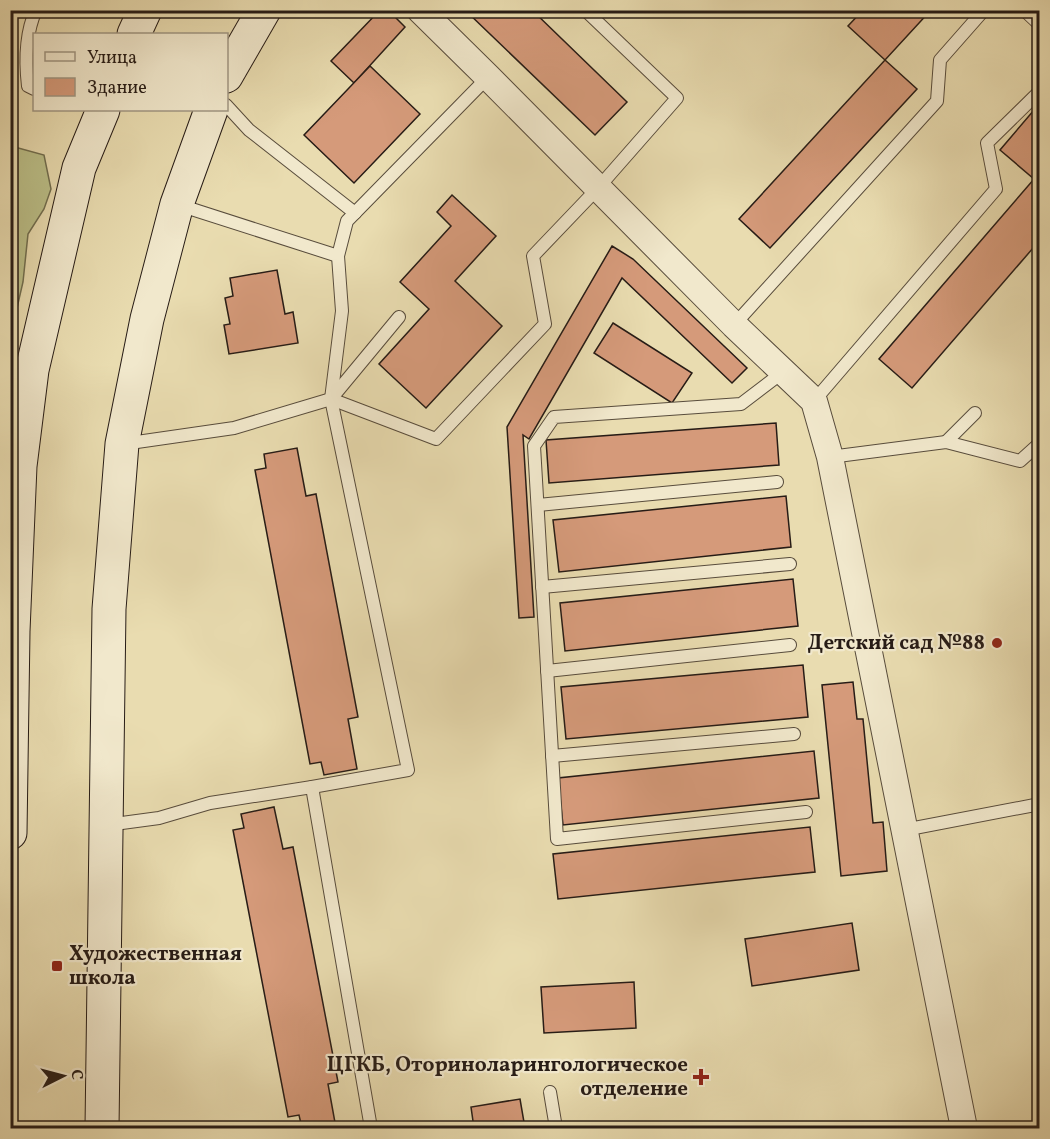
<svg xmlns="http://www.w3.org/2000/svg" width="1050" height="1139" viewBox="0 0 1050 1139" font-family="Vollkorn,serif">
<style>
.green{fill:#bbbf88;stroke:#716e4f;stroke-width:1.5}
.building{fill:#d59a7a;stroke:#271c16;stroke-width:1.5}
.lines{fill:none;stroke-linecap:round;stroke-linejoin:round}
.lane-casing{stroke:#584c3c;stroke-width:14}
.street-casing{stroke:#584c3c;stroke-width:28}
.secondary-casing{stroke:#271c16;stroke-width:35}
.lane{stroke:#f1e8cc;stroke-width:12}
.street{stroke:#f1e8cc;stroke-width:26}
.secondary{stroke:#f1e8cc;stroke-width:33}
.poi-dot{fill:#8f2418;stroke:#f1e8cc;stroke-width:2}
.labels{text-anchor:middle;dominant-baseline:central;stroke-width:4.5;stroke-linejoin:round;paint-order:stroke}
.poi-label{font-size:21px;font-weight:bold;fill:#271c16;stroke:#f1e8cc;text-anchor:end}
</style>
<rect width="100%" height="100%" fill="#e9dcb0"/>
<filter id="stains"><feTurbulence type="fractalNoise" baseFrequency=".00333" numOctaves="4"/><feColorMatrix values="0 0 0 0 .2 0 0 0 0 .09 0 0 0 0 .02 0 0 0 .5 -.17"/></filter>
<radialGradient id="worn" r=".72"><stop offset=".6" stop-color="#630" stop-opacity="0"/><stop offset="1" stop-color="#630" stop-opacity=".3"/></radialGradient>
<path class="green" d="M11,146l33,9 7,34 -7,20 -16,25 -5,48 -12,52z"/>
<g class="building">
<path d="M380,10h8l17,17 -51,56 -23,-22z"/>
<path d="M465,10h67l95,92 -32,33z"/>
<path d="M863,10h68l-46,50 -37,-34z"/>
<path d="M885,60l32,29 -147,159 -31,-29z"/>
<path d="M370,66l50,48 -66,69 -50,-48z"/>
<path d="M1040,103v70l-6,6 -34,-29z"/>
<path d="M1034,179l6,5v56l-128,148 -33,-29z"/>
<path d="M452,195l44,41 -41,45 47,45 -76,82 -47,-44 50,-55 -29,-27 51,-56 -14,-14z"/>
<path d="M612,246l21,13 114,109 -15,15 -110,-105 -93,161 -6,-4 11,182 -15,1 -12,-191z"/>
<path d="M277,270l8,44 8,-2 5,31 -69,11 -5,-29 6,-1 -5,-26 8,-2 -3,-18z"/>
<path d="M613,323l79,50 -20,30 -78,-50z"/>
<path d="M776,423l3,42 -230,18 -3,-43z"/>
<path d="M297,448l9,48 10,-2 42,223 -10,2 9,50 -33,6 -3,-13 -11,2 -55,-294 11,-2 -2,-14z"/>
<path d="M786,496l5,51 -232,25 -6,-52z"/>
<path d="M793,579l5,47 -233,25 -5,-48z"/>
<path d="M803,665l5,52 -242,22 -5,-52z"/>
<path d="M853,682l4,37h6l10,104 10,-1 4,49 -46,5 -19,-191z"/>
<path d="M814,751l5,47 -256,27 -5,-47z"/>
<path d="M274,807l9,42 10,-2 45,235 -10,2 8,44h-34l-3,-13 -11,2 -55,-287 11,-2 -3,-14z"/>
<path d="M810,827l5,45 -257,27 -5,-45z"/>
<path d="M852,923l7,47 -107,16 -7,-47z"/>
<path d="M634,982l2,46 -92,5 -3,-46z"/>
<path d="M520,1099l5,29h-51l-3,-21z"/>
</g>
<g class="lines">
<g class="lane-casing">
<g id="lane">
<path d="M1024,10l16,15"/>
<path d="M34,89l-6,-3c-3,-26 -3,-52 8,-76"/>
<path d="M226,105l23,25 106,83"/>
<path d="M179,205l159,51"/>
<path d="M734,325l203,-224 3,-41 44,-50"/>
<path d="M783,372l-42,32 -187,13 -20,29 23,393 249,-27"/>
<path d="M331,399l105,40 109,-115 -12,-68 65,-68 79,-90 -92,-88"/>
<path d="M814,401l182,-212 -9,-46 53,-52"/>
<path d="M946,442l29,-29"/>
<path d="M123,444l111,-16 97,-29 68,-82"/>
<path d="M830,457l116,-15 74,19 20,-18"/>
<path d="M538,505l239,-23"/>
<path d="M542,587l248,-23"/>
<path d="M547,671l243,-26"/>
<path d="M552,756l242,-22"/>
<path d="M107,825l52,-7 51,-15 102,-16"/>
<path d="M904,830l136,-26"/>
<path d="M550,1092l6,36"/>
<path d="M371,1128l-59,-341 96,-17 -77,-371 11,-88 -4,-55 9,-35 141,-144"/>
</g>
</g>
<g class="street-casing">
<path id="street" d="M420,10l68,67 246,248 80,76 16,56 134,671"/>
</g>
<g class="secondary-casing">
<g id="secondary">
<path d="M134,34l11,-24"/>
<path d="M226,76l38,-66"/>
<path d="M10,833l3,-202 7,-165 12,-96 47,-202 24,-58"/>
<path d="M102,1128l7,-519 13,-165 25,-125 30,-115 34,-94"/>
</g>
</g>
<use href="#lane" class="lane"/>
<use href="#street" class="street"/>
<use href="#secondary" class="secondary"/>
</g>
<g class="poi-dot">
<circle cx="997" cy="643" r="6"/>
<rect x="51" y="960" width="12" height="12" rx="3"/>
<path d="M698 1068h6v6h6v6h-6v6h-6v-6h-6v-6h6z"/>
</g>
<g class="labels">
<g class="poi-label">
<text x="985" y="643">Детский сад №88</text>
<text x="69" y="954" text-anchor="start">Художественная<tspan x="69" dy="24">школа</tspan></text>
<text x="688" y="1065">ЦГКБ, Оториноларингологическое<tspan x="688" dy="24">отделение</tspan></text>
</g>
</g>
<rect width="1050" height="1139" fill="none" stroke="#e9dcb0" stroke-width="36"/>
<rect x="12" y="12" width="1026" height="1115" fill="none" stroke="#271c16" stroke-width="3"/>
<rect x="18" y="18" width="1014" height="1103" fill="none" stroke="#271c16" stroke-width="1.5"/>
<rect x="33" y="33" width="195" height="78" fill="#f1e8cc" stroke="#a09683" stroke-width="1.5"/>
<rect x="45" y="52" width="30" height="9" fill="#f1e8cc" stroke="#a09683" stroke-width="1.5"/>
<text x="87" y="63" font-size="18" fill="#271c16">Улица</text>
<rect x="45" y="78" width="30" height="18" fill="#d59a7a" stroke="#a09683" stroke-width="1.5"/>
<text x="87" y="93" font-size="18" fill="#271c16">Здание</text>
<g transform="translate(63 1076) rotate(84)" stroke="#f1e8cc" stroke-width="4.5" paint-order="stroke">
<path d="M0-4.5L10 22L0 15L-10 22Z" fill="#271c16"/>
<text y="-9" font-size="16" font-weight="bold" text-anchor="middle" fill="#271c16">С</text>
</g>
<rect width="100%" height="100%" filter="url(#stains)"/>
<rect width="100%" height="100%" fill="url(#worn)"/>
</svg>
